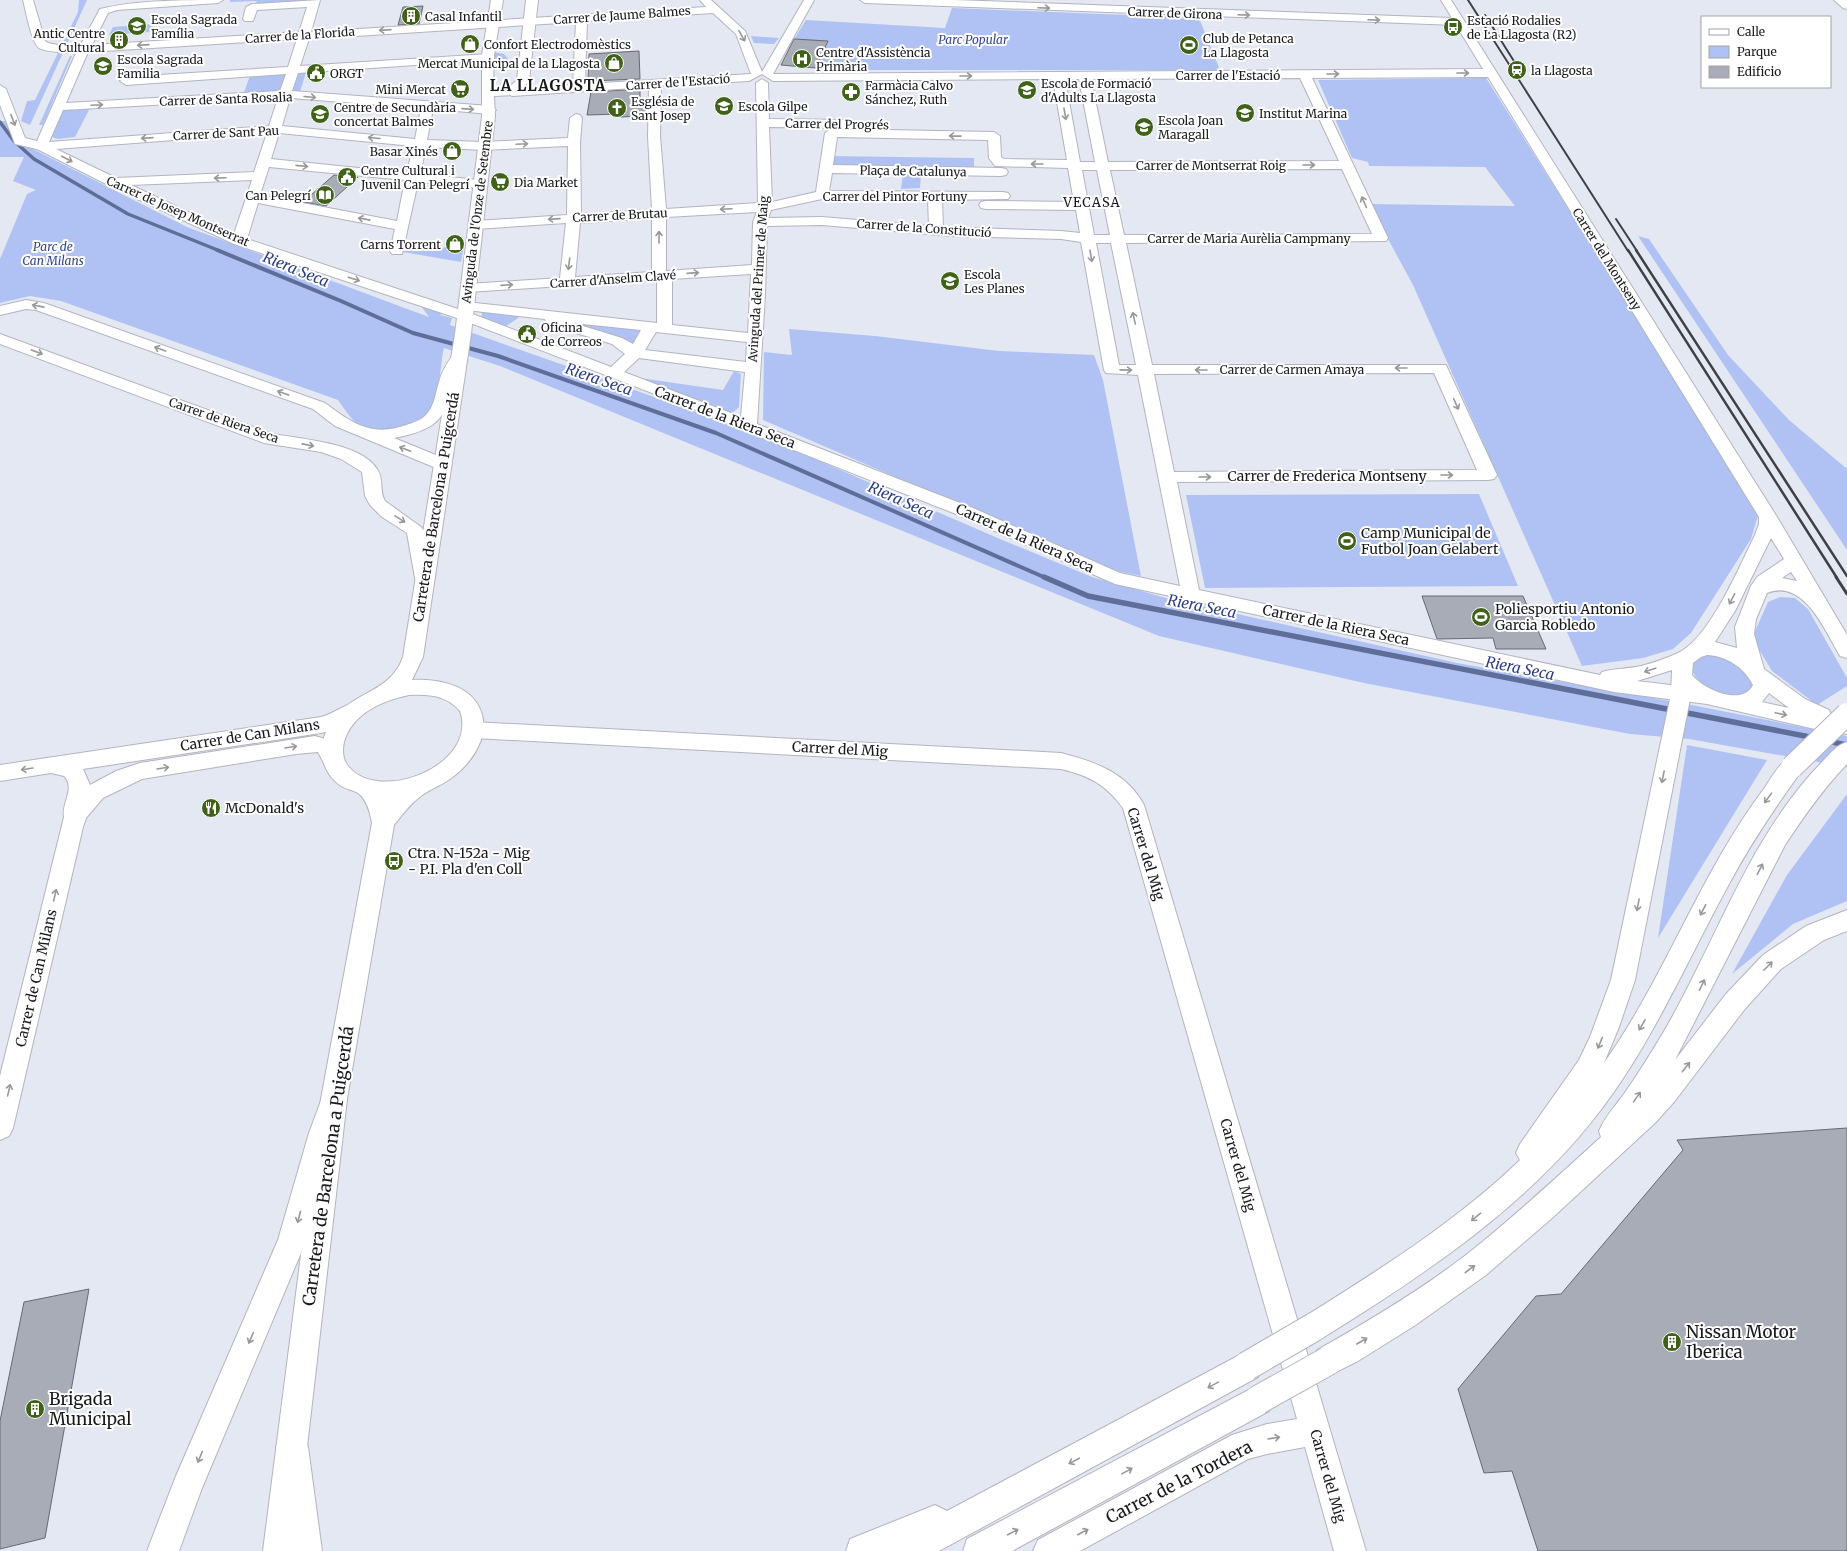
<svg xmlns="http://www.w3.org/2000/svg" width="1847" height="1551" viewBox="0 0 1847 1551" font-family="Merriweather,serif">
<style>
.green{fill:#b0c2f4}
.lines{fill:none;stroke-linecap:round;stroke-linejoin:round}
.stream-far2{stroke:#5f6e99;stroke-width:3.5}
.stream-far1{stroke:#5f6e99;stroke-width:4}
.stream{stroke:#5f6e99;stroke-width:5.5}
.building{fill:#a8acb6;stroke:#676a73}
.street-casing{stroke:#b2b5bf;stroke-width:2}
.secondary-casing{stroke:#b2b5bf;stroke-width:2}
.highway-casing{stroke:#b2b5bf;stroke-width:2}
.street{fill:#fff;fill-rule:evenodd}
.secondary{fill:#fff;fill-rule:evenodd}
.highway{fill:#fff;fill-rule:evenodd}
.rail-far2{stroke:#3e4045;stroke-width:2}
.rail-far1{stroke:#3e4045;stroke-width:2.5}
.rail{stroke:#3e4045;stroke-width:3}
.highway-bridge-far1-casing{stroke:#b2b5bf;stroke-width:24;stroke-linecap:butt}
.highway-bridge-casing{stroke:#b2b5bf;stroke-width:30;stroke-linecap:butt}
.highway-bridge-far1{stroke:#fff;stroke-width:22}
.highway-bridge{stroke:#fff;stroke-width:28}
.oneway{stroke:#979899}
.labels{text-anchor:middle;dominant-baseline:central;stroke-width:4;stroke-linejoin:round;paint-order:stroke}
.far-street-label{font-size:12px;fill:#18191d;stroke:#fff}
.far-poi-label{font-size:12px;fill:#18191d;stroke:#fff;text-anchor:start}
.far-park-label{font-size:12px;font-style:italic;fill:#33468e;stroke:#fff}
.far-neighbourhood-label{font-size:13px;letter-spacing:1px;fill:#18191d;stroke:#fff}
.street-label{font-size:14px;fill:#18191d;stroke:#fff}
.poi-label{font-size:14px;fill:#18191d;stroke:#fff;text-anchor:start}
.far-district-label{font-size:15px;font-weight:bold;letter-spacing:1px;fill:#18191d;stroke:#fff}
.water-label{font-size:15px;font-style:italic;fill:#2b3d85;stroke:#fff}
.near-street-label{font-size:17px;fill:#18191d;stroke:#fff}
.near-poi-label{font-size:17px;fill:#18191d;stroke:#fff;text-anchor:start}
</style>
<rect width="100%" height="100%" fill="#e4e8f2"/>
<g class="green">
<path d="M79,0h8l-57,125 -9,-4 6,-20 8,-1 43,-88z"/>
<path d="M230,0h81l-1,2 -55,3 2,-4 -27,1z"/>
<path d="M952,8l247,10 21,52h-403l11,-28 -34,-3 12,-19 139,8z"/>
<path d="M154,24l-5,8 -40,3 4,-8z"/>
<path d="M751,36l28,2 -5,6 -20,-1z"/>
<path d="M493,52l11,2 5,6 -1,5 -9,3h-8z"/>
<path d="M70,56h2l-29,69h-4z"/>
<path d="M307,69l-7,23 -57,3 8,-22z"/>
<path d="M1486,78l273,434 -8,27 -60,94 -18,16 -30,9 -61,8 -169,-381 -44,-81 146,2 -30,-39 -116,-1 -1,-4 -16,-4 -34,-78z"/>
<path d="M90,108l-15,29 -17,2 -6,-2 11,-28z"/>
<path d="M0,121h7l12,21 168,85 242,90 -8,-11 22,7 -3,2 12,3 -2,7 298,105 252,109 92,38 74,21 291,65 235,42 155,31v31l-158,-28 -59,-5 -266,-51 -205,-47 -659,-270 -56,-18c-4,16 -4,44 -10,58 -11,25 -58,33 -79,16 -6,-6 -12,-15 -17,-22l-277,-99 -31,-5 -30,7v-44l27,-65 9,-4 -23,-9 11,-24h-24z"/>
<path d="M828,156l146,2v14l-148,-3z"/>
<path d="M903,174h18l-1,14 -19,1z"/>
<path d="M1638,236l11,3 79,116 61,65 58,49v81z"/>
<path d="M464,246l-3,16 -64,-11z"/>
<path d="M483,308l42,5 -20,14 -24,-8z"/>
<path d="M554,316l97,11 -16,26z"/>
<path d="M789,329l86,7 124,15 95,4 9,25 38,196 -29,-6 -349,-150 1,-68 28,3z"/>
<path d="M734,371l7,3 -2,33 -11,10 -95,-40 90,13z"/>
<path d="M1479,494l39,92 -313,2 -19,-93z"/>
<path d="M1780,597l15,1 13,11 39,69v8l-30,19 -45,-34 -20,-33 16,-36z"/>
<path d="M1705,655c24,-2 33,9 48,24 -1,42 -93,-5 -48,-24z"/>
<path d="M1687,745l80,15 -109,178z"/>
<path d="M1847,794v107l-54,23 -61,50 55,-99z"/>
</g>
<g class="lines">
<path class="stream-far2" d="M0,122l14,19 20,18 94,55 92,37"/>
<path class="stream-far1" d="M217,250l124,51 72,32 85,23 218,77 330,145"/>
<g class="stream">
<path d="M1044,577l44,19 727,142"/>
<path d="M1827,741l20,4"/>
</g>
</g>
<g class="building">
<path d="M423,6l-4,18 -21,1 5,-18z"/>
<path d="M794,39l34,2 -12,27 -35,-3z"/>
<path d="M639,51l1,28 -52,2 1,-27z"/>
<path d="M640,89v12l7,2 -3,13 -23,1 -1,-3 -33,1 4,-23z"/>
<path d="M334,175l24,2 -32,29 -23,-4z"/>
<path d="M1422,596h101l23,53h-50l-3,-11 -56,1z"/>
<path d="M1847,1128v423h-309l-26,-80 -28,2 -26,-84 78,-93 25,-2 122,-144 -6,-10z"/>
<path d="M89,1289l-44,249 -45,11v-128l24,-119z"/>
</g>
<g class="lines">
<g class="street-casing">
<g id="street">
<path d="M23,0h10l12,41 3,2 20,4 12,-1 20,-37c35,-9 86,-9 123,-9l-5,3 -101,7 -9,3 -16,32 207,-13 8,-25 -50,3 -4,11h-8l-2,-2 3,-12 6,-3 68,-4 -9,32 395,-25 -6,-7h11l34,31 17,41 42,-72h10l-41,74 710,-5 -27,-44 -591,-22 -5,-3h94l498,18 -11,-18h10l326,517 70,118v23l-7,-2c-15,-25 -36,-78 -73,-63l-11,26 -2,15 10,35 41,30 24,11 3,6 15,2v16l-32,-5 -108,-25 -93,-12 -499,-108 -154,-68 -218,-86 -21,-10 -262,-101 -226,-75 -120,-56 -77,-39 -22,-5 -15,-39v-20l6,4 19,49 12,3 39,-88c-8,0 -30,-1 -37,-5 -8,-7 -13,-37 -16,-48zM713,13l23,21 15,40 -166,10 2,-63zM576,22l-3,63 -61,3 -6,4 6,4 137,-9 -1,49 4,74 -71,4 -1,-72 2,-24 -2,-3 -4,-1 -6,4 -2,20 -85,4 -56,-2 6,-31 57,5 6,-4 -6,-4 -198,-15 6,-18 191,-13 6,-3 -6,-3 -189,12 9,-27zM297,39l-9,28 -162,10 -6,4 6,4 160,-11 -6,17 -214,12 22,-51zM762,74l11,7 280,-2 14,81 -63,-1 -3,-2 -1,-21 -6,-4 -163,-3 -6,4 -9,59 -44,10 -3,-75 78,1 6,-4 -6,-4 -78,-1 -1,-36 -6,-4 -6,4 2,120 -92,6 -6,-73 1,-50 88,-5zM1488,77l271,440v7l-4,11c-16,32 -45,103 -77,118 -11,5 -25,10 -37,13 -13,3 -26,2 -39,6l-2,3 -401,-85 -22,-108 311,-2 6,-1 3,-4 -51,-110h-294l-26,-122 260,-2 2,-3 -76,-160zM1300,78l39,83 -231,1 -17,-83zM1065,79h14l16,83h-15zM278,98l-9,28 -220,16 14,-32zM290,98l131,10 -6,31 -133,-13zM267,133l-13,39 -138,6 -60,-29zM279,133l134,13 -6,27 -136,-14zM837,137l151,3 1,18 6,8 73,2 6,34 -88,-1 -5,1 -2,3 2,3 5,1 90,1 4,23 -19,-2 -118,-4 -1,-27 66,-1 2,-3 -2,-3 -5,-1 -174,-1 3,-18 169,3 5,-1 2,-3 -2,-3 -5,-1 -168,-3zM568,146l-1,69 -91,6 -5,1 -2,3 2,3 5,1 90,-6 -6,55 -92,6 -5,1 -2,3 2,3 5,1 189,-12v43l-191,-21 -5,1 -2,3 2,3 5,1 79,9 2,5 65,20 13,10 -14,13 -141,-54 -223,-74 11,-36 137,26 -5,22 2,3h10l16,-72 61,6 5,-1 2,-3 -2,-3 -5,-1 -59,-6 6,-27 57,3zM269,167l136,13 -8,41 -137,-26zM1342,169l30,65 -248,1 -14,-65zM1082,170h15l13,65h-16zM252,180l-18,54 -103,-49zM822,199l106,1 1,26 -107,-9 -54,1 3,-8zM757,212l-4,10 -1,43 -86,6v-54zM652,218v54l-77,5 5,-54zM822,225l131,11 108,3 20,3 23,128 2,3 32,2 42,211 -60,-13 -147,-65 -216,-84 8,-129 2,-69zM1096,243h15l25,122h-17zM751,274l-3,59 -76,-8v-46zM573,323l68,7 -8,14 -11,-6zM656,332l91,10 -1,20 -101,-12zM639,358l106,14 -4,45 -117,-45zM1434,373l43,97 -303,2 -20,-98zM1771,538l13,21 -27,18 -6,9 -16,41 2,21 -22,-6 20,-31zM1791,572l6,9 -15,-3zM1707,655c19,1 37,12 46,30 -11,22 -50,4 -61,-10l1,-12 8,-6zM1672,670l1,5 6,11 -42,-5zM1769,693l20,15 -27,-6z"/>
<path d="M26,300l18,3 281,100c28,21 48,35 84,21 7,-2 16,-6 20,-13 6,-8 7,-20 10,-29 3,-11 8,-19 14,-27h12l2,3c-31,44 -4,67 -73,80l54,22 2,4 -2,4 -6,1 -6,-1 -101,-42 -22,-17 -277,-99 -10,-1 -26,6v-9z"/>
<path d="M0,334l273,100c28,5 88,9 104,35 7,10 2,22 8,32l36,26 3,4 9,47 -2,4 -7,2 -7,-2 -2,-4 -8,-45 -25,-16 -12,-12 -5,-9 -3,-24 -21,-13 -20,-7 -57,-9 -264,-99z"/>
<path d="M354,703l7,2 3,5c-8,15 -28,19 -43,23l-238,36 7,16 26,-14 24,-8 175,-27 17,5 12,22 -3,6 -7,2 -7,-2 -9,-17 -22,2 -154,25 -39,19 -17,20 -3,9 -70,301 -4,8 -9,4v-64l64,-259c-3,-13 12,-29 0,-41l-13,-3 -51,8v-16l321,-48c12,-3 21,-11 33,-14z"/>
<path d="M474,722l587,31c34,9 65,19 83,52l222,746h-32l-29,-104 -38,7 -19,5 -168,92h-47l5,-11 194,-105 35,-11 30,-5 -174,-611c-18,-24 -33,-32 -62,-39l-587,-31 -7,-3 -3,-5 3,-5z"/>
</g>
</g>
<g class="secondary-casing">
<path id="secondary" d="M491,0h12l-9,55 -1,31 7,3 8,-1 9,-8 9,-80h12l-9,81 -13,14 -22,1 1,20 -24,218 -48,323 -11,23c21,-1 51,3 64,22 19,28 -2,60 -26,77 -10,7 -20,10 -29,17 -11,8 -19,19 -27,29l-47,274 -52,452h-32l58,-452 51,-276c-2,-11 -5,-23 -14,-30 -5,-3 -12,-4 -17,-7 -24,-17 -24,-46 -7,-68 21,-27 57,-26 69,-61l52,-323 27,-218v-61zM409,695c19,-1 37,0 51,16 19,54 -81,94 -112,55 -7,-9 -6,-22 -1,-32 11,-23 38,-34 62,-39z"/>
</g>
<g class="highway-casing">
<g id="highway">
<path d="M1834,0h13v9l-4,-1z"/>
<path d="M1682,664l7,2 3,5 -1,23 -56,286 -16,47 -15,36c61,-86 96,-189 159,-273 5,-7 16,-26 22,-29 5,-3 10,-2 15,0l3,6 -3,6c-26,36 -50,72 -71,111 -35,64 -65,132 -105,193 -73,113 -187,190 -300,260l-10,5 -10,-5 -5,-10 5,-10c75,-47 152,-95 216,-157l-4,-7 4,-9 59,-84 11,-23 21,-57 60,-286 1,-23 3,-5z"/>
<path d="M1847,742v22c-24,25 -43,52 -62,81l-110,215 51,-66 37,-39 43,-29 41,-16v21l-23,9 -43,29 -37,41 -70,92 -19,21 -104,96 -65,56 -72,51 -56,35 -30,15 -11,-4 -4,-11 4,-11c52,-29 102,-59 149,-95 47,-37 91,-78 135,-118l-2,-6c6,-14 16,-25 25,-37 14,-20 27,-41 39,-61 53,-90 85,-195 159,-271 8,-8 14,-17 25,-20z"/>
<path d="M334,1087l9,3 4,9 -12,34 -29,108 -104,247 -23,63h-32l29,-75 102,-236 31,-107 16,-43z"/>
<path d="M1247,1351l11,4 4,11 -4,11 -319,174h-93l4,-12 85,-34 12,6z"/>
<path d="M1258,1385l11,4 4,11 -4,11 -257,140h-49l4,-12z"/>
<path d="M292,1431l11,5 5,11 14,104h-32l-14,-104 5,-11z"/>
</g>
</g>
<use href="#street" class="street"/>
<use href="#secondary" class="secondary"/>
<use href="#highway" class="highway"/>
<g class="rail-far2">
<path d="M1468,0l160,251"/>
<path d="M1485,15l32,51"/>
<path d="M1616,219l21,32"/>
</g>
<g class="rail-far1">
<path d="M1628,250l209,328"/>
<path d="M1636,250l211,326"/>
</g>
<path class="rail" d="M1836,577l11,17"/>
<g class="highway-bridge-far1-casing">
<path id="highway-bridge-far1" d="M1792,767l55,-53"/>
</g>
<g class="highway-bridge-casing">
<g id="highway-bridge">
<path d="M1247,1366l67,-39"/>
<path d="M1258,1400l70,-39"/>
</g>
</g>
<use href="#highway-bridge-far1" class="highway-bridge-far1"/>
<use href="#highway-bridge" class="highway-bridge"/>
</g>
<defs><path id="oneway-shaft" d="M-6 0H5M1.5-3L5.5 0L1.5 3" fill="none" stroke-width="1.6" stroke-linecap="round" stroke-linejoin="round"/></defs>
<g class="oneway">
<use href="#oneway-shaft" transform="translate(1044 8) rotate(2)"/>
<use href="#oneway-shaft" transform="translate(1244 15) rotate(2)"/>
<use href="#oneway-shaft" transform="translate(1374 20) rotate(2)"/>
<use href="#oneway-shaft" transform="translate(385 30) rotate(176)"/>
<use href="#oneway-shaft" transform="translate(742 36) rotate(60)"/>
<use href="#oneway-shaft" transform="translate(143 45) rotate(176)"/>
<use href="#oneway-shaft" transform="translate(1463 73)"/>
<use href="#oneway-shaft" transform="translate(1333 74)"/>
<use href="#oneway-shaft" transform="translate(966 76)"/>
<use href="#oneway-shaft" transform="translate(310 97) rotate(5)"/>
<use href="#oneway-shaft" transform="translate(97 105) rotate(-3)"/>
<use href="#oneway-shaft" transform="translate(468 109) rotate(4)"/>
<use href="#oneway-shaft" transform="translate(1065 114) rotate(80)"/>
<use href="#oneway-shaft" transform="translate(13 120) rotate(69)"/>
<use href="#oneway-shaft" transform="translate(955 136) rotate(-179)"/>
<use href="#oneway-shaft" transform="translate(147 138) rotate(176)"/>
<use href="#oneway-shaft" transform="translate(374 138) rotate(-175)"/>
<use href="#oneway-shaft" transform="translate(522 144) rotate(-3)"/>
<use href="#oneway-shaft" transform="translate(67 159) rotate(27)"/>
<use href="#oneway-shaft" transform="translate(1037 164) rotate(-180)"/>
<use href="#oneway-shaft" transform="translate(1309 165)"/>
<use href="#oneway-shaft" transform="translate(302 166) rotate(6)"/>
<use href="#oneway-shaft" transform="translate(220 178) rotate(178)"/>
<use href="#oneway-shaft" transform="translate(1364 202) rotate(-114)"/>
<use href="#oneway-shaft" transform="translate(726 209) rotate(177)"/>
<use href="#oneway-shaft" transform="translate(364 219) rotate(-169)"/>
<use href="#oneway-shaft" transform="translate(554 219) rotate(176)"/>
<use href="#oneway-shaft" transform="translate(659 237) rotate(-90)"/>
<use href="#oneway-shaft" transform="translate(1091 256) rotate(80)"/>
<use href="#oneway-shaft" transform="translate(569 264) rotate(97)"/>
<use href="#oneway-shaft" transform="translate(693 273) rotate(-4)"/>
<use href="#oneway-shaft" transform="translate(354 279) rotate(18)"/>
<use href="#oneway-shaft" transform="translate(507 285) rotate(-4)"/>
<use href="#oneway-shaft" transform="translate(38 306) rotate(-169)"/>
<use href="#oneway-shaft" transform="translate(1134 318) rotate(-102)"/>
<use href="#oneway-shaft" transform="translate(160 349) rotate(-160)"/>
<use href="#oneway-shaft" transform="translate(37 352) rotate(20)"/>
<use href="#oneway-shaft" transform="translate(1401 368) rotate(180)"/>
<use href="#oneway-shaft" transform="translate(1126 370) rotate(1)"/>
<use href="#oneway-shaft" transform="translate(1201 370) rotate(180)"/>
<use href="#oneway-shaft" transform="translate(283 393) rotate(-160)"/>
<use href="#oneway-shaft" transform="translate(1456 404) rotate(66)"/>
<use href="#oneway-shaft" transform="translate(308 445) rotate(11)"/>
<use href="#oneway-shaft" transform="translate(405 449) rotate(-159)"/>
<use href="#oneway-shaft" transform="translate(1447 475)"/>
<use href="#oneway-shaft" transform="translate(1205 477)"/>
<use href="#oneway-shaft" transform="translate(400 519) rotate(32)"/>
<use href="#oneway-shaft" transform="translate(1732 599) rotate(117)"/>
<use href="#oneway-shaft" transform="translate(1650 670) rotate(162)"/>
<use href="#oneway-shaft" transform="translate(1781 714) rotate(12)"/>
<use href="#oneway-shaft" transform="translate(291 747) rotate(-9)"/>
<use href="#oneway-shaft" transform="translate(163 768) rotate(-9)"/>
<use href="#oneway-shaft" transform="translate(27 769) rotate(171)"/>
<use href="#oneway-shaft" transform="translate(1663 777) rotate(101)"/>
<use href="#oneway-shaft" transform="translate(1768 798) rotate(126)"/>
<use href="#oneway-shaft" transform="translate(1760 869) rotate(-63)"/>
<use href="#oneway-shaft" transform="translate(55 895) rotate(-77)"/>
<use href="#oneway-shaft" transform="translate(1638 905) rotate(101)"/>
<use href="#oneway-shaft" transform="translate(1703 910) rotate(117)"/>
<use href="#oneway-shaft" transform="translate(1768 966) rotate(-45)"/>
<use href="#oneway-shaft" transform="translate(1702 985) rotate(-64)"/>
<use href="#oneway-shaft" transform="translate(1642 1025) rotate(120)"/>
<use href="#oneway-shaft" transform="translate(1600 1043) rotate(112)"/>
<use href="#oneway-shaft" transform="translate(1686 1067) rotate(-52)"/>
<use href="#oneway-shaft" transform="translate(9 1090) rotate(-77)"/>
<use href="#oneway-shaft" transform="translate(1637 1097) rotate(-55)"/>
<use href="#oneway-shaft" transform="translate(299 1217) rotate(105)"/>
<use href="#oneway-shaft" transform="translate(1476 1217) rotate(141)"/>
<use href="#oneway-shaft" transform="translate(1470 1269) rotate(-37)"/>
<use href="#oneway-shaft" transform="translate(251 1338) rotate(113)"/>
<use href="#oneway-shaft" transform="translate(1362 1341) rotate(-30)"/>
<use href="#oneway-shaft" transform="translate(1213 1385) rotate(151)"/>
<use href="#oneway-shaft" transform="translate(1274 1438) rotate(-9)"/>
<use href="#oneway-shaft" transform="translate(200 1457) rotate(113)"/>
<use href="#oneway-shaft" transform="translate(1074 1461) rotate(152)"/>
<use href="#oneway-shaft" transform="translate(1127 1471) rotate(-29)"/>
<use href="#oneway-shaft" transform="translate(1013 1532) rotate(-28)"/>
<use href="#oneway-shaft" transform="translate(1083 1532) rotate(-28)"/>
</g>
<defs>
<g id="building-disc" transform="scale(1)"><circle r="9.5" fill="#406118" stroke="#fff"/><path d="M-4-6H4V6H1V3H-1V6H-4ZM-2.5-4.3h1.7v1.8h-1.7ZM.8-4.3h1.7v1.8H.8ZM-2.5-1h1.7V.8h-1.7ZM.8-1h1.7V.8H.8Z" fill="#fff"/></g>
<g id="school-disc" transform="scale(1)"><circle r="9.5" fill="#406118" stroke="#fff"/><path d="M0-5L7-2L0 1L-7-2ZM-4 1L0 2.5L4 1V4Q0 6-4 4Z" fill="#fff"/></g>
<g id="bus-disc" transform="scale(1)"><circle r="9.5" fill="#406118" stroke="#fff"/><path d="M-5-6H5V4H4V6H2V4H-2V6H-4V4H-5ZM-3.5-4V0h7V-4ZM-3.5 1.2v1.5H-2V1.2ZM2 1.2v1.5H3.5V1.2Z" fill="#fff"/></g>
<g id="shop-disc" transform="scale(1)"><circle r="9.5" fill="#406118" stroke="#fff"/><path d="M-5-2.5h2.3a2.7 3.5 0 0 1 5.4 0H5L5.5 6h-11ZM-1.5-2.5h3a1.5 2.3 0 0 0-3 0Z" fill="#fff"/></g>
<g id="stadium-disc" transform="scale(1)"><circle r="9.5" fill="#406118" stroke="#fff"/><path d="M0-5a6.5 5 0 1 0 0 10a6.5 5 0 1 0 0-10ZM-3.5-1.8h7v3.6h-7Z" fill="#fff"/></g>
<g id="hospital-disc" transform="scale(1)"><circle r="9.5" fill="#406118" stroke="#fff"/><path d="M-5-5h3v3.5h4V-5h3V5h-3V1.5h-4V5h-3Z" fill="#fff"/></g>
<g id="station-disc" transform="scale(1)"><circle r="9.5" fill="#406118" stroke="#fff"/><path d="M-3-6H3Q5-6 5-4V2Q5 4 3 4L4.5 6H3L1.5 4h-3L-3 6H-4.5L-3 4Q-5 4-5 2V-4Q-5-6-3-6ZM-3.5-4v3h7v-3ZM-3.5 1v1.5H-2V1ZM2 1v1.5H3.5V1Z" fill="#fff"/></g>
<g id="civic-disc" transform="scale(1)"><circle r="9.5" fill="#406118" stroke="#fff"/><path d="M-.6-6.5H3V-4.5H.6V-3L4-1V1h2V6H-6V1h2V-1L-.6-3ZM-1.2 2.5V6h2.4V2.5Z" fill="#fff"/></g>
<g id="supermarket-disc" transform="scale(1)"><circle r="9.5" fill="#406118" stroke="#fff"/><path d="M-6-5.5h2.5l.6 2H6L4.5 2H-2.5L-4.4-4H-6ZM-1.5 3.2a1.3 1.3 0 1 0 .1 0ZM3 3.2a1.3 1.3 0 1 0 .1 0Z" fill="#fff"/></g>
<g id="university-disc" transform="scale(1)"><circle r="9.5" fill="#406118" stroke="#fff"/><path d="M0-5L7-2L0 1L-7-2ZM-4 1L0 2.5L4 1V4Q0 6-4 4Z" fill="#fff"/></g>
<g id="pharmacy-disc" transform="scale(1)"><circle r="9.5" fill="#406118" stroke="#fff"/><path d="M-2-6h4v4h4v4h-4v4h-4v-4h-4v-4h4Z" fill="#fff"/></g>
<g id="church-disc" transform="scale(1)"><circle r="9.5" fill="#406118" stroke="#fff"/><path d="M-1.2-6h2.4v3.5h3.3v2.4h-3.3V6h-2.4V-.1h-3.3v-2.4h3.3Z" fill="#fff"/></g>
<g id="library-disc" transform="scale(1)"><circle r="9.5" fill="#406118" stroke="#fff"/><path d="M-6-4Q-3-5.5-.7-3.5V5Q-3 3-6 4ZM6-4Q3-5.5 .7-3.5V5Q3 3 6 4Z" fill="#fff"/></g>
<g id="restaurant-disc" transform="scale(1)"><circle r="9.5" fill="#406118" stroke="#fff"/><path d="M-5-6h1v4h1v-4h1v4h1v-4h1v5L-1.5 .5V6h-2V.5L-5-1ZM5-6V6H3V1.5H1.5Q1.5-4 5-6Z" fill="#fff"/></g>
</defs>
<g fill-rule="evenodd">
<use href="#building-disc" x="411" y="16"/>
<use href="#school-disc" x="137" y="26"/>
<use href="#bus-disc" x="1453" y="27"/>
<use href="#building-disc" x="119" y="40"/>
<use href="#shop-disc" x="470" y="44"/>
<use href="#stadium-disc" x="1189" y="45"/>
<use href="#hospital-disc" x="802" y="59"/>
<use href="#shop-disc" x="614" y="63"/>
<use href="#school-disc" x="103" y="66"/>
<use href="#station-disc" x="1517" y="70"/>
<use href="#civic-disc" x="316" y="73"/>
<use href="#supermarket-disc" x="460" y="89"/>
<use href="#university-disc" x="1027" y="90"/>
<use href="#pharmacy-disc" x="851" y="92"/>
<use href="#school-disc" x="724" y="106"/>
<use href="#church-disc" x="617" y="108"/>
<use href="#school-disc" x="1245" y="113"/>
<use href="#school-disc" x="320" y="114"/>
<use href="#school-disc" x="1144" y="127"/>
<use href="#shop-disc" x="452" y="151"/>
<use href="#civic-disc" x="347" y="177"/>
<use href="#supermarket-disc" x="500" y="182"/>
<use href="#library-disc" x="325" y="195"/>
<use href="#shop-disc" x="455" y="244"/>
<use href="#school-disc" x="950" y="281"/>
<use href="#civic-disc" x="527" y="334"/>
<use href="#stadium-disc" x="1347" y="541"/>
<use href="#stadium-disc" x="1481" y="617"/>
<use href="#restaurant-disc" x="211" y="808"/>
<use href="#bus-disc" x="394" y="861"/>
<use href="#building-disc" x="1672" y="1342"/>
<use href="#building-disc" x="35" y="1409"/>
</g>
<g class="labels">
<g class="far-street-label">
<text transform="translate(1175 13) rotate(2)">Carrer de Girona</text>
<text transform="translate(622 15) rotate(-4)">Carrer de Jaume Balmes</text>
<text transform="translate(300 35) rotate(-4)">Carrer de la Florida</text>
<text x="1228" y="75">Carrer de l'Estació</text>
<text transform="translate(678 82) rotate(-4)">Carrer de l'Estació</text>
<text transform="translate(226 99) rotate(-2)">Carrer de Santa Rosalia</text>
<text transform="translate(837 124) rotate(1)">Carrer del Progrés</text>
<text transform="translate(226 133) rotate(-3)">Carrer de Sant Pau</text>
<text x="1211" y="165">Carrer de Montserrat Roig</text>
<text transform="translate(913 171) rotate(1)">Plaça de Catalunya</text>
<text x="895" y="196">Carrer del Pintor Fortuny</text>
<text transform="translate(178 211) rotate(24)">Carrer de Josep Montserrat</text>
<text transform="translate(477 212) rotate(-83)">Avinguda de l'Onze de Setembre</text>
<text transform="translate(620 215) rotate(-3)">Carrer de Brutau</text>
<text transform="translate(924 228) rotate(4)">Carrer de la Constitució</text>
<text x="1249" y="238">Carrer de Maria Aurèlia Campmany</text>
<text transform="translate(1607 259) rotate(58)">Carrer del Montseny</text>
<text transform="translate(613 279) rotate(-4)">Carrer d'Anselm Clavé</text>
<text transform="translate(758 279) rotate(-86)">Avinguda del Primer de Maig</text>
<text x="1292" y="369">Carrer de Carmen Amaya</text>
<text transform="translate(224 420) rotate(19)">Carrer de Riera Seca</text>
</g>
<g class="far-poi-label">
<text x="425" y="16">Casal Infantil</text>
<text x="151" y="19">Escola Sagrada<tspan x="151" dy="14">Família</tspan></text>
<text x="1467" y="20">Estació Rodalies<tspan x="1467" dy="14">de La Llagosta (R2)</tspan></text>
<text x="105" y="33" text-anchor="end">Antic Centre<tspan x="105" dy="14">Cultural</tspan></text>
<text x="1203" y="38">Club de Petanca<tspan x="1203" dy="14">La Llagosta</tspan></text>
<text x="484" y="44">Confort Electrodomèstics</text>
<text x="816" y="52">Centre d'Assistència<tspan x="816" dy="14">Primària</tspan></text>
<text x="117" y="59">Escola Sagrada<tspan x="117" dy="14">Familia</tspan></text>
<text x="600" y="63" text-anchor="end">Mercat Municipal de la Llagosta</text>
<text x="1531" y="70">la Llagosta</text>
<text x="330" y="73">ORGT</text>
<text x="1041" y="83">Escola de Formació<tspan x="1041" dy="14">d'Adults La Llagosta</tspan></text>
<text x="865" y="85">Farmàcia Calvo<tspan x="865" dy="14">Sánchez, Ruth</tspan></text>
<text x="446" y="89" text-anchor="end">Mini Mercat</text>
<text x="631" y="101">Església de<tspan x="631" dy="14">Sant Josep</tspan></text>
<text x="738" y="106">Escola Gilpe</text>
<text x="334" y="107">Centre de Secundària<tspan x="334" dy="14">concertat Balmes</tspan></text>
<text x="1259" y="113">Institut Marina</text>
<text x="1158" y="120">Escola Joan<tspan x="1158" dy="14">Maragall</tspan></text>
<text x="438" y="151" text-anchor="end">Basar Xinés</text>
<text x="361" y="170">Centre Cultural i<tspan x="361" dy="14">Juvenil Can Pelegrí</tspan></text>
<text x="514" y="182">Dia Market</text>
<text x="311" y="195" text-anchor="end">Can Pelegrí</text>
<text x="441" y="244" text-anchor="end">Carns Torrent</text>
<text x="964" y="274">Escola<tspan x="964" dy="14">Les Planes</tspan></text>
<text x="541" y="327">Oficina<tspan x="541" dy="14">de Correos</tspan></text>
</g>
<g class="far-park-label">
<text x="973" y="39">Parc Popular</text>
<text x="53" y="246">Parc de<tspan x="53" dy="14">Can Milans</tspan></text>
</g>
<g class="far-neighbourhood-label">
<text x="1092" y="202">VECASA</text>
</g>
<g class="street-label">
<text transform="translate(725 417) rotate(21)">Carrer de la Riera Seca</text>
<text x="1327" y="476">Carrer de Frederica Montseny</text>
<text transform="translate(436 507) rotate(-81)">Carretera de Barcelona a Puigcerdá</text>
<text transform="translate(1025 538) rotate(24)">Carrer de la Riera Seca</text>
<text transform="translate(1336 625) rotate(12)">Carrer de la Riera Seca</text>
<text transform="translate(250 735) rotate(-9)">Carrer de Can Milans</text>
<text transform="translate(840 749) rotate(3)">Carrer del Mig</text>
<text transform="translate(1146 854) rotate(73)">Carrer del Mig</text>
<text transform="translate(36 978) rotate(-77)">Carrer de Can Milans</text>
<text transform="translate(1238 1165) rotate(74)">Carrer del Mig</text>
<text transform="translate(1328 1476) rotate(74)">Carrer del Mig</text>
</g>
<g class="poi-label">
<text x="1361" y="533">Camp Municipal de<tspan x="1361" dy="16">Futbol Joan Gelabert</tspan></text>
<text x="1495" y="609">Poliesportiu Antonio<tspan x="1495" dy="16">Garcia Robledo</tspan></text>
<text x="225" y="808">McDonald's</text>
<text x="408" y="853">Ctra. N-152a - Mig<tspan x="408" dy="16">- P.I. Pla d'en Coll</tspan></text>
</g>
<g class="far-district-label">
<text x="548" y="85">LA LLAGOSTA</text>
</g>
<g class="water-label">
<text transform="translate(296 269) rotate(22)">Riera Seca</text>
<text transform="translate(599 379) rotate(19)">Riera Seca</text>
<text transform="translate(901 500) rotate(24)">Riera Seca</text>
<text transform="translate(1202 606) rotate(11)">Riera Seca</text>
<text transform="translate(1520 668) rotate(11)">Riera Seca</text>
</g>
<g class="near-street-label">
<text transform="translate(328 1166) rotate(-82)">Carretera de Barcelona a Puigcerdá</text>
<text transform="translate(1179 1482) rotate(-27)">Carrer de la Tordera</text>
</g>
<g class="near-poi-label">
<text x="1686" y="1332">Nissan Motor<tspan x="1686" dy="20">Iberica</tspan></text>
<text x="49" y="1399">Brigada<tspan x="49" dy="20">Municipal</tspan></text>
</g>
</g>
<rect x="1701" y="16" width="130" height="72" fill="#ffffff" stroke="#a3a3a5"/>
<rect x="1709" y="29" width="20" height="6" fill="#ffffff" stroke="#a3a3a5"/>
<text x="1737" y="36" font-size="12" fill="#18191d">Calle</text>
<rect x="1709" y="46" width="20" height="12" fill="#b0c2f4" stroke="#a3a3a5"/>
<text x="1737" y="56" font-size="12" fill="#18191d">Parque</text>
<rect x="1709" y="66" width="20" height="12" fill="#a8acb6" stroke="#a3a3a5"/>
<text x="1737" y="76" font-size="12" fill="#18191d">Edificio</text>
</svg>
